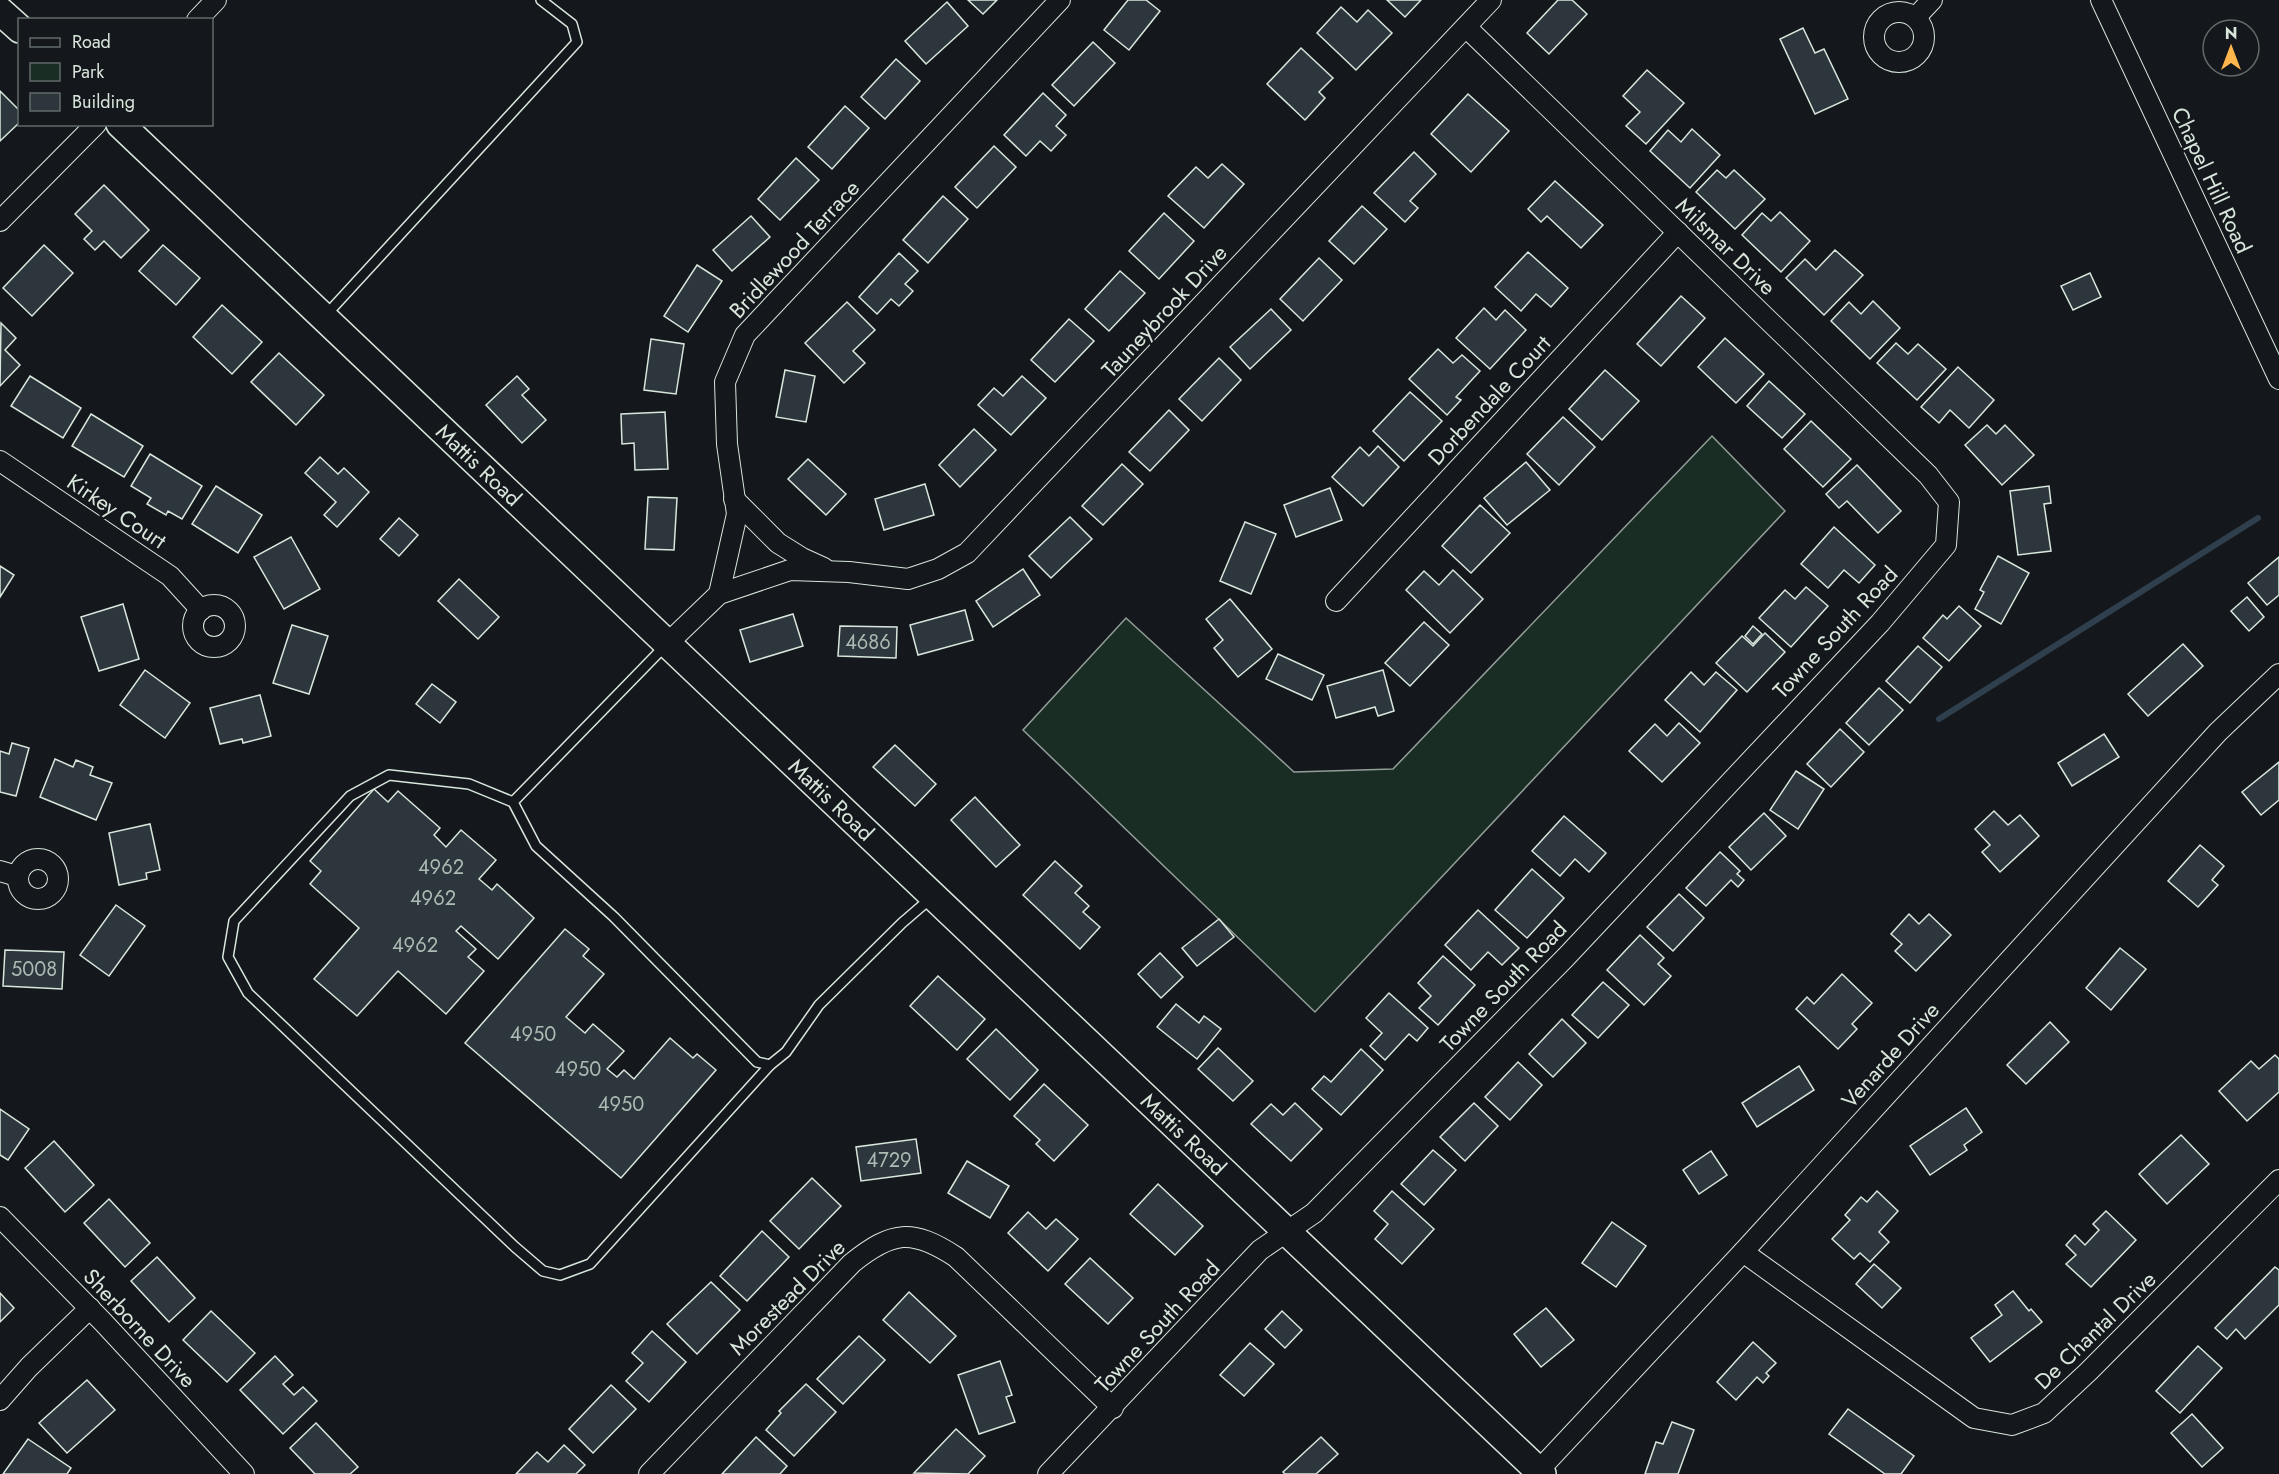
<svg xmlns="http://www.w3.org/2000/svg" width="2279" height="1474" viewBox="0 0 2279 1474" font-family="Jost,sans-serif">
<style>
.green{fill:#1a2d24;stroke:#939e99;stroke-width:1.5}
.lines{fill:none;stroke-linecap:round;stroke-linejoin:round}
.stream{stroke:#2f3f4d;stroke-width:6}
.building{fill:#2c363c;stroke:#d8e6dc;stroke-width:1.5}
.lane-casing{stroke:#d8e6dc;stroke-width:12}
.street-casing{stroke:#d8e6dc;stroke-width:22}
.secondary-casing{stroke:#d8e6dc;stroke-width:30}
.lane{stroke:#14181c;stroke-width:9}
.street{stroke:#14181c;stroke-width:20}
.secondary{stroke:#14181c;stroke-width:27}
.labels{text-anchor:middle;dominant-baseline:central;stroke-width:4.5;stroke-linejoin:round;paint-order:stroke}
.number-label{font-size:20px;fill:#adbab4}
.street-label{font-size:22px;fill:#d8e6dc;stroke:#14181c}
</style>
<rect width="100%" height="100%" fill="#14181c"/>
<path class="green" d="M1712,436l73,75 -470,501 -292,-282 103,-112 168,154 99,-3z"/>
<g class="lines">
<path class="stream" d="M1939,719l319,-201"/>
</g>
<g class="building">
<path d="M968,0h29l-14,14z"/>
<path d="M1128,0h18l14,11 -31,39 -25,-20z"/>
<path d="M1387,0h34l-16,17z"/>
<path d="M1558,0h14l15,14 -38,40 -22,-21z"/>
<path d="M947,2l21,24 -42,38 -21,-23z"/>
<path d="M1341,7l16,15 11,-12 24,23 -36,37 -39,-37z"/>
<path d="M1803,28l12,25 9,-4 24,50 -33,15 -35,-75z"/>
<path d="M1093,42l22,21 -41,43 -22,-21z"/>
<path d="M1301,48l32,30 -14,14 6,6 -20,22 -38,-36z"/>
<path d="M896,59l24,22 -35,38 -24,-22z"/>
<path d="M1647,70l37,33 -38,41 -20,-18 14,-14 -17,-16z"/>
<path d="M0,91l20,20v11l-20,19z"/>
<path d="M1043,93l23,22 -10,11 10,9 -15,16 -11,-10 -14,15 -22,-21z"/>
<path d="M1468,94l41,37 -38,41 -40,-38z"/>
<path d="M845,106l24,22 -37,41 -24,-22z"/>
<path d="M1692,129l28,26 -30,33 -40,-37 18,-21 13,12z"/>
<path d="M994,146l22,21 -39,41 -22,-21z"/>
<path d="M1414,152l22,22 -26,27 8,7 -13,14 -31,-29z"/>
<path d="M796,158l23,22 -39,40 -22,-21z"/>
<path d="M1222,164l22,20 -40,44 -36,-32 28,-29 12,11z"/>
<path d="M1717,170l9,8 8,-8 31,29 -30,30 -39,-37z"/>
<path d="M1555,181l48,44 -22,23 -34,-32 -6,6 -13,-13z"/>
<path d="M104,185l45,45 -28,28 -17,-17 -9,9 -11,-11 8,-8 -17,-17z"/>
<path d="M943,196l25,23 -40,44 -25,-23z"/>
<path d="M1362,206l25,23 -33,35 -25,-23z"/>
<path d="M1780,212l30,29 -29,31 -39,-37 20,-22 9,8z"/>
<path d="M1164,213l30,28 -35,38 -30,-28z"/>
<path d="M751,216l19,21 -38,34 -19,-21z"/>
<path d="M44,245l29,28 -41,43 -29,-28z"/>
<path d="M163,245l37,33 -24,27 -37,-34z"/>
<path d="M1835,250l28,25 -39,40 -38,-37 19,-19 11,11z"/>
<path d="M1528,252l40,36 -17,19 -15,-13 -15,17 -26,-24z"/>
<path d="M899,253l19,18 -13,13 8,7 -14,15 -8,-7 -14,15 -18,-17z"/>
<path d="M1319,258l23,22 -39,41 -23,-22z"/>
<path d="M697,265l25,16 -34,51 -24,-16z"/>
<path d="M1120,271l25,22 -36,38 -24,-22z"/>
<path d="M2090,273l11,24 -28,13 -12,-24z"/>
<path d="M1681,296l24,22 -44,48 -24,-22z"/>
<path d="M1873,301l27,27 -30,31 -39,-38 18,-19 12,12z"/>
<path d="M847,302l28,28 -22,21 12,12 -21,20 -39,-40z"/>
<path d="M222,305l40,37 -30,32 -39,-37z"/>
<path d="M1484,308l12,12 9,-10 21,20 -36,39 -34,-31z"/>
<path d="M1271,309l20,21 -41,39 -20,-22z"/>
<path d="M1069,319l25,22 -39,41 -24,-22z"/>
<path d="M1,323l15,15 -11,12 15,15 -20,21z"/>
<path d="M1725,338l39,36 -28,29 -38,-36z"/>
<path d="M651,339l33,5 -8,50 -32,-4z"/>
<path d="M1896,343l12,11 10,-10 28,25 -29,31 -40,-37z"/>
<path d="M1438,349l15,14 9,-8 18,16 -24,26 5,3 -14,15 -38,-36z"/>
<path d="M279,353l45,42 -28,30 -45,-43z"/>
<path d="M1219,358l22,22 -39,41 -23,-22z"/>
<path d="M1958,367l36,33 -25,28 -19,-18 -11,13 -18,-16z"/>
<path d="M785,370l30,6 -9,46 -30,-5z"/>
<path d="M1605,370l34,31 -37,39 -33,-31z"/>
<path d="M30,376l51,32 -18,30 -52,-32z"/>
<path d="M517,376l12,13 -7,6 24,25 -24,23 -36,-38z"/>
<path d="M1022,376l24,22 -35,37 -33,-30 16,-17 9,8z"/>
<path d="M1769,381l36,33 -23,24 -35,-32z"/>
<path d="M1410,392l32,29 -38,40 -31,-30z"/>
<path d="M1169,410l20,20 -39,41 -21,-19z"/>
<path d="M665,412l3,57 -33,1 -1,-27 -12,1 -1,-30z"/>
<path d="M91,414l52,32 -19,31 -52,-31z"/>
<path d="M1563,417l32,30 -36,38 -32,-31z"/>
<path d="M1811,421l40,38 -28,28 -39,-38z"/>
<path d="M1987,425l9,9 9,-9 29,30 -32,30 -37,-40z"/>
<path d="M974,429l22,21 -36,37 -21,-22z"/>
<path d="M1378,446l21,21 -36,39 -31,-29 28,-30 9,9z"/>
<path d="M150,454l52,32 -20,33 -14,-8 -2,4 -19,-11 4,-6 -20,-12z"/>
<path d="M320,457l18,17 6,-6 25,24 -32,35 -13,-12 12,-13 -31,-29z"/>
<path d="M808,459l38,35 -20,21 -38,-36z"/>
<path d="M1526,462l24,28 -43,35 -23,-27z"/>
<path d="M1122,464l21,20 -40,41 -21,-19z"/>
<path d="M1857,465l44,46 -23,22 -31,-32 -8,7 -13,-14z"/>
<path d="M925,484l9,31 -50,15 -9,-31z"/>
<path d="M216,486l46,29 -24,38 -46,-29z"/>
<path d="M2049,486l2,17 -7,1 7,47 -33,4 -8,-64z"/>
<path d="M1330,488l12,32 -46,17 -12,-32z"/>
<path d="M648,497l29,1 -3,52 -29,-1z"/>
<path d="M1480,505l30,28 -39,40 -29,-27z"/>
<path d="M1070,517l22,22 -41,39 -22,-22z"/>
<path d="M399,518l19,17 -19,21 -19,-17z"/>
<path d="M1245,522l31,12 -25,60 -31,-13z"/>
<path d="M1834,527l41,38 -16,18 -15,-13 -16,18 -27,-24z"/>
<path d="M291,537l29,52 -36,20 -30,-52z"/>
<path d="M1998,556l31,17 -28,51 -26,-15 9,-17 -4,-2z"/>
<path d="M2279,557v38l-12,10 -19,-22z"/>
<path d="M0,566l14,9 -14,22z"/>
<path d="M1023,569l17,26 -47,32 -17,-26z"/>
<path d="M1453,570l30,29 -33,34 -44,-43 18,-19 15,14z"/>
<path d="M459,579l40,38 -21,22 -40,-38z"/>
<path d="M1806,587l22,19 -37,41 -32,-29 26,-28 10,9z"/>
<path d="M2247,597l17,20 -15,14 -18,-20z"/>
<path d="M1230,599l42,50 -34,28 -24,-29 9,-8 -17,-21z"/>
<path d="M123,604l16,55 -40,12 -18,-54z"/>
<path d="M1959,606l22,20 -32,35 -26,-23 20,-23 4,4z"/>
<path d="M965,610l8,30 -55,15 -8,-30z"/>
<path d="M793,614l10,32 -53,16 -10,-32z"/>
<path d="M1424,622l25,23 -39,41 -25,-23z"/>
<path d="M292,625l36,11 -19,58 -36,-11z"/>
<path d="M840,626l57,1 -1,31 -58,-2z"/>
<path d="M1753,626l9,8 -9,10 -8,-8z"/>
<path d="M1765,633l20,19 -38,40 -31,-29 26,-27 11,10z"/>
<path d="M2183,644l20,22 -55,50 -20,-22z"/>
<path d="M1918,646l24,21 -32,36 -24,-22z"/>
<path d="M1278,654l46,21 -12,25 -46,-21z"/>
<path d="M145,670l45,33 -25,35 -45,-33z"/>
<path d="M1383,670l11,41 -16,5 -3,-9 -39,11 -9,-32z"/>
<path d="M1691,672l13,13 12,-13 21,18 -37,42 -35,-32z"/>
<path d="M432,684l24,18 -16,21 -24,-19z"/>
<path d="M1879,688l24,22 -34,35 -23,-22z"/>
<path d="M260,695l11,41 -28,7 -1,-4 -22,5 -10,-36z"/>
<path d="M1679,723l21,20 -38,39 -33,-31 26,-27 12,12z"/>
<path d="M1840,729l24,23 -33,35 -24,-23z"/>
<path d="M2104,734l15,23 -47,29 -14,-23z"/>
<path d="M12,743l17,5 -13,48 -16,-4v-41l9,3z"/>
<path d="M895,745l41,39 -21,22 -42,-39z"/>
<path d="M55,759l18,8 3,-7 17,7 -3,8 22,8 -16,37 -56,-23z"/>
<path d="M2279,762v38l-18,15 -19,-23z"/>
<path d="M1796,771l28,18 -26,40 -28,-19z"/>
<path d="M374,789l14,13 10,-11 42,37 -6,7 12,12 15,-17 35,30 -17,19 13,11 5,-6 37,34 -36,41 -37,-33 -5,5 20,18 -8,8 16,14 -38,43 -48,-43 -41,45 -43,-37 45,-51 -49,-44 11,-13 -11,-10z"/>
<path d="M975,797l45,48 -24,22 -45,-47z"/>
<path d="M1994,811l14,14 12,-10 19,21 -39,36 -18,-20 8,-7 -15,-16z"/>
<path d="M1764,813l22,23 -35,34 -22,-23z"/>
<path d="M1564,816l42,37 -17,19 -14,-13 -15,17 -28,-25z"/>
<path d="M150,824l10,46 -14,3 1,6 -28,6 -10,-52z"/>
<path d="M2200,845l24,21 -12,14 6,5 -20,22 -30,-26z"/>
<path d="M1720,852l20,19 -3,3 7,6 -6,7 -7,-7 -25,26 -20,-18z"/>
<path d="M1055,861l27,25 -7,7 14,13 -6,6 17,15 -20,22 -57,-54z"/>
<path d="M1532,869l32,29 -37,40 -32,-28z"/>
<path d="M1679,894l25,24 -31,33 -26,-24z"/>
<path d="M116,905l29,21 -36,50 -29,-21z"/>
<path d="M1478,910l41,38 -17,17 -14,-13 -17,18 -26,-25z"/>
<path d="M1909,914l10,10 10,-10 22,21 -35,36 -21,-20 7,-7 -11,-10z"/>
<path d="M1219,919l15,18 -37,29 -15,-18z"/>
<path d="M565,929l24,20 -6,7 21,18 -38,43 19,16 8,-9 31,27 -17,18 10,8 7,-7 10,9 36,-41 23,20 4,-4 19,16 -95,108 -156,-135z"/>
<path d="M1640,935l24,23 -6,6 13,12 -27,29 -37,-35z"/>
<path d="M2120,948l26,21 -35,41 -25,-22z"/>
<path d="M5,950l59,2 -2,37 -59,-3z"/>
<path d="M1160,953l23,24 -22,21 -23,-24z"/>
<path d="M1443,956l32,29 -37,40 -19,-17 12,-12 -13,-13z"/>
<path d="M1842,974l30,29 -20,21 5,5 -19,20 -42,-40 11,-12 7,7z"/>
<path d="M938,976l47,43 -28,31 -47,-44z"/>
<path d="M1603,982l26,23 -31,33 -26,-23z"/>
<path d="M1389,993l39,35 -11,13 -8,-7 -24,26 -15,-14 12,-13 -16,-15z"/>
<path d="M1176,1004l23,19 5,-7 17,13 -24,30 -40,-32z"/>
<path d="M1562,1019l24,24 -33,34 -24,-23z"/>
<path d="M2050,1022l19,20 -43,42 -19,-19z"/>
<path d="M996,1029l42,41 -28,30 -43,-41z"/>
<path d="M1218,1048l35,33 -20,20 -35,-32z"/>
<path d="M1361,1049l22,21 -42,45 -29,-26 12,-13 7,6z"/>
<path d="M2275,1055l4,4v33l-32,29 -28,-30 32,-30 8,8z"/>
<path d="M1518,1062l24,23 -32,35 -25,-23z"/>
<path d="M1799,1066l15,24 -57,37 -15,-24z"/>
<path d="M1044,1084l44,41 -34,36 -18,-17 4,-4 -26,-24z"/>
<path d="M1295,1103l27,26 -31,32 -40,-37 20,-20 12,11z"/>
<path d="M1474,1103l24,23 -33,35 -25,-24z"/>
<path d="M1966,1108l16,24 -18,13 3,5 -37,25 -20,-29z"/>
<path d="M0,1109l29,20 -21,31 -8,-5z"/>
<path d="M2181,1135l28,29 -42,40 -28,-30z"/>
<path d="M916,1139l5,34 -60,8 -5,-34z"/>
<path d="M54,1141l40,44 -29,27 -40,-44z"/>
<path d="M1433,1150l23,20 -32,35 -23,-21z"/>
<path d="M1711,1151l16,24 -28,19 -16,-24z"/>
<path d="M967,1161l42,25 -19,32 -42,-25z"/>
<path d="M812,1178l29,28 -42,43 -29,-28z"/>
<path d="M1158,1184l45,42 -28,29 -45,-41z"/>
<path d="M1392,1191l42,38 -32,35 -27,-25 13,-15 -14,-13z"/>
<path d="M1877,1191l21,20 -19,21 10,10 -19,20 -10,-9 -6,6 -22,-20 18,-19 -5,-5 16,-18 6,5z"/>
<path d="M109,1199l41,44 -25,24 -41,-44z"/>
<path d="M2106,1211l30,29 -45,47 -25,-23 10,-9 -10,-10 9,-10 10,10 14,-15 -6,-6z"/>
<path d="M1028,1212l18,17 10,-10 22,20 -30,32 -40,-38z"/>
<path d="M1612,1222l34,24 -30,41 -34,-24z"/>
<path d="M762,1231l27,26 -42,44 -27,-25z"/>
<path d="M157,1257l38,41 -26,24 -38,-41z"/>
<path d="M1090,1258l43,40 -25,26 -43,-40z"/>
<path d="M1874,1264l27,24 -19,20 -26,-24z"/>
<path d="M2275,1267l4,3v35l-34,34 -9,-10 -9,10 -12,-11z"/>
<path d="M711,1282l29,28 -43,44 -30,-30z"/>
<path d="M2013,1291l16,20 2,-2 11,13 -52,40 -19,-24 31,-23 -7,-10z"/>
<path d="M909,1292l47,44 -26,27 -47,-43z"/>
<path d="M0,1293l14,15 -14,14z"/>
<path d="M1546,1308l28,32 -33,27 -27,-33z"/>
<path d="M211,1311l44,42 -28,29 -44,-42z"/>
<path d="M1282,1311l20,19 -17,18 -20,-19z"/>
<path d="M652,1331l34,31 -37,40 -23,-21 17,-18 -11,-10z"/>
<path d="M859,1336l26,24 -42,44 -26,-25z"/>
<path d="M1753,1342l23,21 -10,10 3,3 -6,7 -6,-6 -21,23 -19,-18z"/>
<path d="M1250,1343l24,21 -30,32 -24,-21z"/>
<path d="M2198,1346l24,22 -42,45 -24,-22z"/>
<path d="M275,1356l18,19 -10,9 11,11 9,-8 14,14 -34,33 -43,-44z"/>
<path d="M1000,1361l12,34 -6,2 9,25 -36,12 -21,-59z"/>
<path d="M87,1380l28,30 -48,43 -28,-30z"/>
<path d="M806,1384l30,28 -42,44 -28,-26 15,-17 -2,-2z"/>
<path d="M611,1385l25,24 -43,44 -24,-24z"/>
<path d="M1848,1409l66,47 -13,18h-16l-56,-40z"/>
<path d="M2192,1414l31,34 -21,19 -31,-34z"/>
<path d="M1672,1422l22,8 -16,44h-33l11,-32 7,2z"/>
<path d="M316,1423l42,44 -8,7h-35l-25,-26z"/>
<path d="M956,1429l29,27 -17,18 -54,-1z"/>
<path d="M756,1437l31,29 -7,8h-58z"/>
<path d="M1321,1437l17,17 -22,20h-31l-2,-2z"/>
<path d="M28,1439l43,29 -4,6h-64z"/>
<path d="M564,1445l21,20 -9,9h-60l21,-22 11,10z"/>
</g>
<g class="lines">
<g class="lane-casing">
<g id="lane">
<path d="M326,315l251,-273 -5,-18 -31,-24"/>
<path d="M665,646l-152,156 23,44 78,71 143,145 13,3 16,-13 33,-47 83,-82 29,-25"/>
<path d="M513,802l-44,-18 -80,-9 -39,21 -116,125 -6,36 20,36 267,254 28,24 17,4 30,-11 180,-199"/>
</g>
</g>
<g class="street-casing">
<g id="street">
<path d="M2101,0l178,379"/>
<circle cx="1899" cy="37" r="25"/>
<path d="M1916,17l16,-17"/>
<path d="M197,20l19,-20"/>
<path d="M0,221l96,-97"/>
<path d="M0,461l170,115 31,34"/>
<path d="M734,499l44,44 24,15 22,10"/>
<path d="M719,594l18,-80 -10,-70 -2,-62 20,-47 315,-335"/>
<path d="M1336,601l342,-369"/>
<circle cx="214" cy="626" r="21"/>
<path d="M667,644l52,-50 71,-24 59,2 59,7 30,-10 29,-16 524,-553"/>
<circle cx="38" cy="879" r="20"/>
<path d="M0,871l17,5"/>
<path d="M0,1217l103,105 141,152"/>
<path d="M1743,1252l231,166 38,7 32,-12 44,-41 191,-192"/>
<path d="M0,1400l29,-33 61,-59"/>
<path d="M1539,1470l204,-218 475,-520 61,-58"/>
<path d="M649,1474l203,-211c40,-32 60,-35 104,-6l157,151"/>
<path d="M1048,1474l212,-224 54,-37 252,-256 314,-334 66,-78 3,-43 -21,-27 -462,-448"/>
</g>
</g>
<g class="secondary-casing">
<g id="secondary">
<path d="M0,11l20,18"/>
<path id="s1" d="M120,124l1422,1350"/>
</g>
</g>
<use href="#lane" class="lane"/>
<use href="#street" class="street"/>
<use href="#secondary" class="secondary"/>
</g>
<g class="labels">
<g class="number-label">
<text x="868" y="642">4686</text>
<text x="441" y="867">4962</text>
<text x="433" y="898">4962</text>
<text x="415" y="945">4962</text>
<text x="34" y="969">5008</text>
<text x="533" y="1034">4950</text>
<text x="578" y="1069">4950</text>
<text x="621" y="1104">4950</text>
<text x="889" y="1160">4729</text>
</g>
<g class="street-label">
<text transform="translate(2212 180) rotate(65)">Chapel Hill Road</text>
<text transform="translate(1726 246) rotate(44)">Milsmar Drive</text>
<text transform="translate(794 249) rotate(-47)">Bridlewood Terrace</text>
<text transform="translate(1164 311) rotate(-47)">Tauneybrook Drive</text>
<text transform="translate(1489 400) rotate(-47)">Dorbendale Court</text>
<text stroke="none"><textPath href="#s1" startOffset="495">Mattis Road</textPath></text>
<text transform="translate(117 511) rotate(34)">Kirkey Court</text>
<text transform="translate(1835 632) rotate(-47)">Towne South Road</text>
<text stroke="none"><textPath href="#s1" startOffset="981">Mattis Road</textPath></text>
<text transform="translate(1503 986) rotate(-46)">Towne South Road</text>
<text transform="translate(1890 1055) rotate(-48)">Venarde Drive</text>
<text stroke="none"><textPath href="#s1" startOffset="1467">Mattis Road</textPath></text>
<text transform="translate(787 1297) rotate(-45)">Morestead Drive</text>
<text transform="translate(1157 1326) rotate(-47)">Towne South Road</text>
<text transform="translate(140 1328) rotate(47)">Sherborne Drive</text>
<text transform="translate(2095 1330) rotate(-44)">De Chantal Drive</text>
</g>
</g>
<rect x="18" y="18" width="195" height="108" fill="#14181c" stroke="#626a69" stroke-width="1.5"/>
<rect x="30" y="38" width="30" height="9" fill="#14181c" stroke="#626a69" stroke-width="1.5"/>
<text x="72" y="48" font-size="18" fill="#d8e6dc">Road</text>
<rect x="30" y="63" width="30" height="18" fill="#1a2d24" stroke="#626a69" stroke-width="1.5"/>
<text x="72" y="78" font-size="18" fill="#d8e6dc">Park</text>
<rect x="30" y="93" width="30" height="18" fill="#2c363c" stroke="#626a69" stroke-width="1.5"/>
<text x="72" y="108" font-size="18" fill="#d8e6dc">Building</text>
<g transform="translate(2231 48)"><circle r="28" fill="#14181c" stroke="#626a69" stroke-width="1.5"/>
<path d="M0-4.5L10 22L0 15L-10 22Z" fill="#ffb74d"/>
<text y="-9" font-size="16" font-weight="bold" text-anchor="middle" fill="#d8e6dc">N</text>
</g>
</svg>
